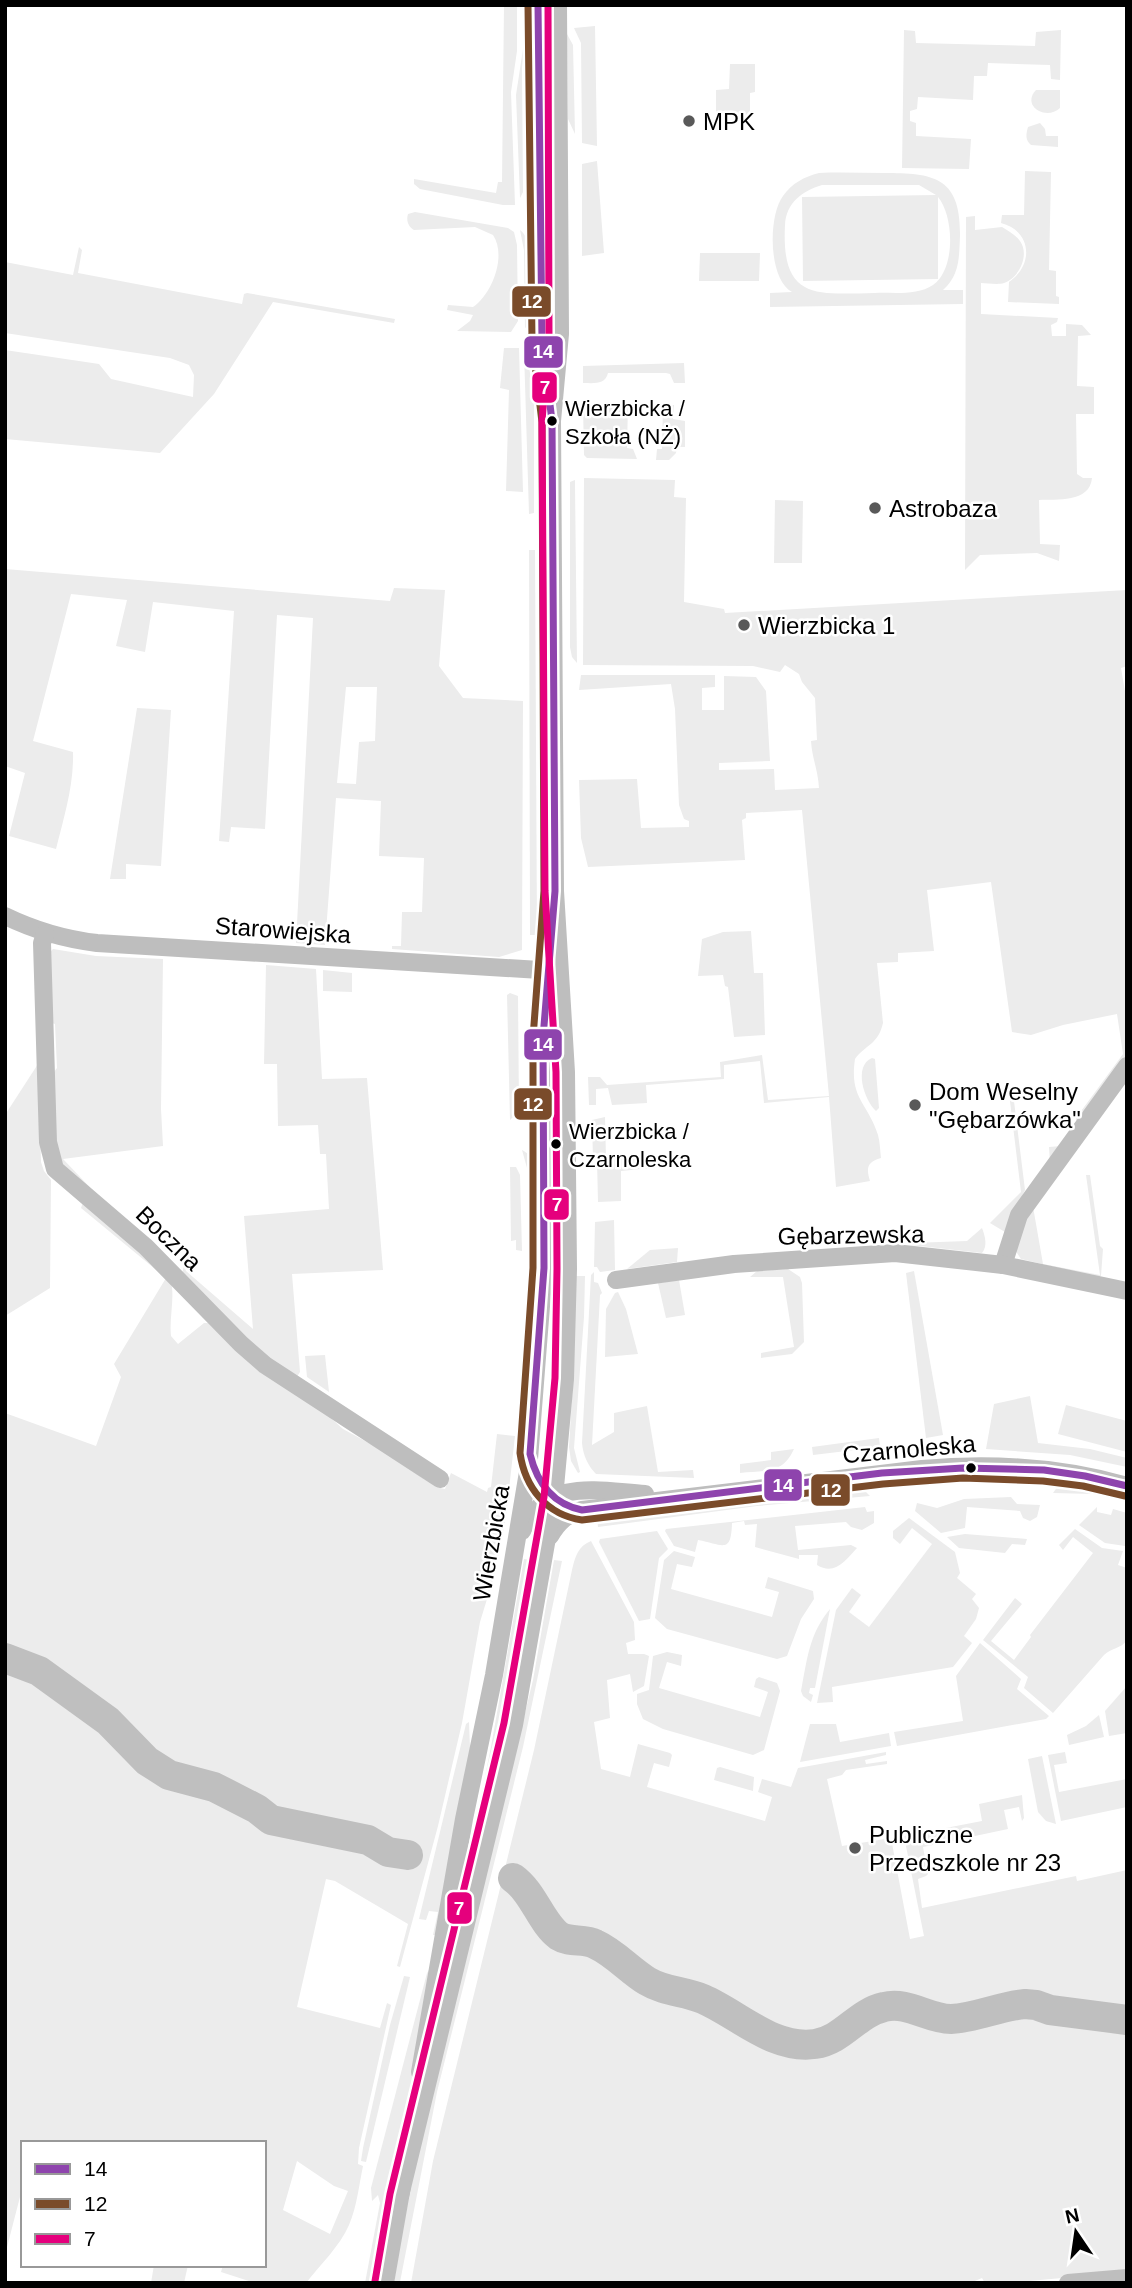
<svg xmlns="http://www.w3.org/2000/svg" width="1132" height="2288" viewBox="0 0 1132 2288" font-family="Arial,sans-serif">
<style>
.green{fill:#ececec;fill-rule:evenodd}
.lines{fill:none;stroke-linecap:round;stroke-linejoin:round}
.river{stroke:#bfbfbf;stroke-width:30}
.minor{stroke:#bebebe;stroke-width:18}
.bus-1-casing{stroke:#fff;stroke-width:12}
.bus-2-casing{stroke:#fff;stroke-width:12}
.bus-3-casing{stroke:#fff;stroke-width:12}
.bus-1{stroke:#8e44ad;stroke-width:7}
.bus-2{stroke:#7a4b2a;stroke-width:7}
.bus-3{stroke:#e5007d;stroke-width:7}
.poi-dot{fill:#595959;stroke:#fff;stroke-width:2.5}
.bus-dot{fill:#000;stroke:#fff;stroke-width:2.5}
.labels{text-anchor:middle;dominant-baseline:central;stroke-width:5;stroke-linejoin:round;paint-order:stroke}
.bus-label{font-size:22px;fill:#000;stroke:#fff;text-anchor:start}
.poi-label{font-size:24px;fill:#000;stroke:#fff;text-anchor:start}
.street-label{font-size:24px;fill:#000;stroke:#fff}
.line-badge{stroke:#fff;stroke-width:2.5}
.badge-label{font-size:19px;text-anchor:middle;font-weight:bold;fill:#fff}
</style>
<rect width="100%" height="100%" fill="#fff"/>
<g class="green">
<path d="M504,5h13v46l-6,41 4,113h-12l-83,-16 -6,-5v-5l82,14 2,-11h4z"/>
<path d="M523,5h6l-7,63 1,124 -3,6 -4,-103 7,-46z"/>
<path d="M595,26l2,120 -15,-3 -1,-100 -7,-15z"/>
<path d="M904,30l11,1 1,12 119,3 1,-14 25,-2 -1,50 -9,-1 -1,-14 -62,-2 -1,13h-13l-1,24 -55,-3 -1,12 -7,2v10l6,2v13l55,3 -2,30 -67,-1z"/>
<path d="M567,34l6,11 2,89 -7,-15z"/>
<path d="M730,64h25v28l-5,1v24l-34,-1v-26l13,-1z"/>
<path d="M1036,90h24v18c-14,13 -39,-2 -24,-18z"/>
<path d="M1040,123l5,6 1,7h12v11l-27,-2c-6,-5 -5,-11 -3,-18z"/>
<path d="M597,161l7,92 -22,3v-92z"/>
<path d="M1025,171l26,1 -2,98 7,1v25l3,1v7l-51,-2 1,-20c25,-17 23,-51 -8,-59l1,-8h22z"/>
<path d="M819,173c21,-1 43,0 65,0 50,0 77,4 76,63 -1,21 0,39 -17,54h20v14l-193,3v-14l22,-1c-24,-13 -24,-76 -9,-96 9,-13 21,-19 36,-23zM822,185h97l17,10 -134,2 1,84 135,-2v-82c16,19 18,72 -5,88 -16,11 -40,7 -58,8 -59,1 -94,8 -90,-68 1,-22 17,-34 37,-40z"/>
<path d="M415,212l93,16 6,4 3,13 1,76 -7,11 -54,-1 13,-10 3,-6 -26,-5 1,-5 25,2c19,-13 34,-51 20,-72l-18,-8 -61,3c-6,-3 -8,-10 -6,-16z"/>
<path d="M975,216v14l27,-3c6,4 14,8 18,14 10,14 -1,37 -16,42 -6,2 -17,0 -23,0v31l77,4 -1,4 -6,3 1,11h14v-12l16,1 9,10 -13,1 -1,50 17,1v27h-18l1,60 6,4h9c-2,25 -36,21 -53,22l1,44 20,1 -1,16 -22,-8 -57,2 -15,15 1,-353z"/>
<path d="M520,230c18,14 11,64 12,85l-1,7 -6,6 -1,-78z"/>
<path d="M79,247l3,3 -4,23 164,31 2,-10 3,-1 148,26 -1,4 -121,-21 -59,92 -54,59 -155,-14v-89l94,14 12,15 82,18 1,-22 -5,-10 -19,-7 -165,-25v-71l68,13z"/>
<path d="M700,253h60l-1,28h-60z"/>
<path d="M504,348h15l4,144 -17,-1 3,-101 -9,-2z"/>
<path d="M524,351l6,7 4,11v144l-5,1z"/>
<path d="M684,363l1,20h-11l-4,-9 -4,-1h-58c-3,12 -14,10 -25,10v-17z"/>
<path d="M600,403l28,1 -1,44 6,1 4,10 -50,-1 -3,-3 -1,-50z"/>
<path d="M663,405h11l-1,14 12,2v26h-8l-1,6 -7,7h-13l1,-11h5z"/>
<path d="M584,478l91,2 -1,17 12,1 -2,104 40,7 1,4 402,-23v76l-6,2 6,35v357l-77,103 -1,-16 12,-1 16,-20 -1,-8 47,-64 -6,-40 -54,11 -32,10 -19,-3 -21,-150 -64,8 7,61 -36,2v9l-21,1 6,60c-5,22 -17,21 -28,36 -6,40 13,44 23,76 2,7 2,15 3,23 -14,4 -15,10 -11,23l-34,6 -7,-90 -65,6 -4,-42 -36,4v14l-78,6 1,18 -35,2 -4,-17 -12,1v16h-7l-1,-28h12l7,8 114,-8 -1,-15 42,-7 6,45 61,-4 -27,-286 -56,3v5l-4,2 3,40 -157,7 -7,-29 -2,-58 58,-1 4,49 48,-1v-6l-5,-2 -5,-14 -4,-96 -4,-25 -92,6 2,-15h134v12l-13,1v22h22v-34l32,1 10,14 4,70 -51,2v7l55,-1 1,21 44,-2c-1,-18 -7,-30 -8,-47l6,-1 -2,-42 -13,-16 -3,-8 -14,-9 -5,7 -27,-6 -170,-1z"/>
<path d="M575,480v5l2,178 -5,-6 -2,-10v-165z"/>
<path d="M775,500l28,1 -1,62h-28z"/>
<path d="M529,550h6l2,385h-7z"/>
<path d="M5,569l385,32 4,-13 51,2 -6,76 24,32 60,3 -1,249 -23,7 -107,-8v-3h9l1,-34h20l2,-54 -45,-2 2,-55 -45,-3 -11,147 -29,-2 17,-325 -36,-3 -12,214 -34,-2 -2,15 -10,-1 15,-230 -81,-9 -8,50 -29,-6 11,-46 -56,-6 -38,147 40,11c1,33 -9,65 -17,97l-47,-13 16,-63 -20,-7zM346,687h31l-2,54 -16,1 -3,42 -19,-1z"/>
<path d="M137,708l34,2 -10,156 -35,-2v15h-16z"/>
<path d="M751,931l3,42h9l2,62 -31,2 -6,-50 -3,-1 -2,-11 -25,1 4,-37 21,-7z"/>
<path d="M53,949l43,7 67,3 -2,150 2,37 -100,13 36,38 -39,-33 -4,-9 -2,-83 3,-4 -2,-44 -6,-2 -1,-68z"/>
<path d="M266,965l50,4 6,110 45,-1 16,192 -91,4 8,98 -5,8 -19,-12 -94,-94 2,-9 2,6 67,58 -9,-113 85,-7 -3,-55h-6l-2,-29 -40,1 -1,-62h-13z"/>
<path d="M323,970l29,3v19l-29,-1z"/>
<path d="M510,993l8,3 1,115 -9,9 -3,-125z"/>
<path d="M555,998l4,265 -5,-1 -2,-263z"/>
<path d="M872,1058l3,1 4,49 -3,3c-12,-11 -23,-45 -4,-53z"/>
<path d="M38,1064l3,98 3,9 7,9 -1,108 -45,28v-201z"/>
<path d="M1009,1093h4l12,97 -20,42 -15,-9 31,-31z"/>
<path d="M605,1117l1,42 44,-2 1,11 -30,3v30l-23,1 -1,-42h-4l-1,-40z"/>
<path d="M522,1150c5,3 9,5 11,11 6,15 4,80 2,99l-4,-2 -2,-83z"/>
<path d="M510,1167h6l4,8 2,76 -6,-1v-10l-5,1z"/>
<path d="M1086,1175h4l10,71 3,3 -2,27 -4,1 -76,-18 -6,-9 17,-49 11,63 57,11z"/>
<path d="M83,1202c22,16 79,54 88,80 4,15 -2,37 0,54l7,8 26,-21h4l23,21 40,31 42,27 30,27 35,19 58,39 9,2 6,-16 36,19 1,-4 3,-1 6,-53 18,2 -9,80 -11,57 -15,49 -18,101 -24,103 -38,141 -3,-1 11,-42 -73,-43 -9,-2 -29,128 83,21 7,-25 4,2 -32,143 -1,16 5,2c-4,19 -6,40 -14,59 -9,21 -29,40 -43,58h-51l-34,-11 2,-7h41v-122h-241v50h-2l-16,62v-842l91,33 25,-69 -7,-13 52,-86 -85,-70zM297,2161l37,25 14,5 -18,43 -47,-24z"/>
<path d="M614,1220l1,50 -15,2 -3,-5h-3l1,-45z"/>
<path d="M982,1228c3,8 6,18 0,25l-71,-8 1,-2 55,-2z"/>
<path d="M678,1248l-1,14 -50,7 23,-19z"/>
<path d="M788,1269l12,8 2,6 2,59 -12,12 -31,4v-5l33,-6 -11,-70h-33l7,-6z"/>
<path d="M914,1271l29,164 -17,3 -20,-165z"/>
<path d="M594,1272v10l4,1 4,10 -2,2 -8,150 22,-13v-19l33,-7 11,66 35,-2 1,8 -98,-4c-8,-8 -13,-19 -14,-31l9,-168z"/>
<path d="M554,1273l5,1 -1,73 -10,130 -3,-4 5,-61v-91z"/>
<path d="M575,1276h10l-1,41 -10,131 6,24 -2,1 -7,-12 -2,-14 5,-83z"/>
<path d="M679,1280l6,35 -19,3 -8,-35z"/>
<path d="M618,1292l8,17 12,45 -33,3 1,-48 9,-16z"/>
<path d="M325,1355l4,37 -22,-15 -2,-21z"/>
<path d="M1030,1396l8,47 52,6 37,9v9l-57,-12 -84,-6 8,-45z"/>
<path d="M1066,1405l61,16v31l-69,-18z"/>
<path d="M879,1438l1,9 -67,8 -1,-8z"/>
<path d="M794,1449c-12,26 -29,21 -54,24v-9l31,-4v-8z"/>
<path d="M1065,1483l24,2 38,10v6l-34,-7 -40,-1 5,-7z"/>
<path d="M852,1486l9,1 9,9 -113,10 -159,21 -1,-10z"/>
<path d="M1011,1497l6,7 23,1 -3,12 -7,4 -7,-3 -3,-7 -53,-4 -2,21 -24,5 -26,-22 2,-8 20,5 27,-9z"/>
<path d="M865,1507l2,5 7,-1v12l-12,7 -11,-3 -5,-5 -51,4 3,24 53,-5 6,3c-11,12 -22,28 -40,17l1,-10h-19v4l-44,-12 2,-23 -12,1 -1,-4 -12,2c-1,31 -8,22 -34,17l-3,12 -21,-6 -9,-15 1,-2z"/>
<path d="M1097,1507v5l14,3 2,-6 14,4 -2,33 -20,-3 -26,-18z"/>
<path d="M909,1518l46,34 5,21 -3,5 19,16 -4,5 7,9 -3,11 -12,17 8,7 -19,24 -121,20 1,15 -16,1 19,-93 16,-22 9,7 -12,17 20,15 63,-83 -20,-16 -12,16 -7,-6v-7z"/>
<path d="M1075,1529l27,19 21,3 -5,14 9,3v72c-6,9 -16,8 -23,15l-51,58 -29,-25 4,-11 -45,-37 32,-42 7,6 -31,37 23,19 17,-23 -1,-2 63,-82 -20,-16 -10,13 -4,-5z"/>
<path d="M657,1531l11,18 -9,9 -9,61 -11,2 -40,-79 1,-3z"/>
<path d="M965,1534l62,5 -2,6 -13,-1 -7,9 -46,-5 -12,-11z"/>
<path d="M591,1541l43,81 1,18 -9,3 2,11h16l5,2 -5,30 -11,6 -3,-18 -23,6 3,38 -16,4 7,47 29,8 8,-33 32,9 2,2 -3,12 -15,-4 -7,24 118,34 7,-24 -14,-5 4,-13 29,8 7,-19 88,-16v3l-21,5 1,4 21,-3v3l-41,6 -4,5 -15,4 15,67 49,-8 19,101 14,-3 -20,-100 78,-15 -3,-17 43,-9 2,23 -2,3 -3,-14 -15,3 4,19 -85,18 5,27 -2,2 -8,3 4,29 154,-32 1,5 50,-11v402l-118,11h-24l-3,-5 -12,5h-559l22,-122 101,-411 38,-180c3,-13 6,-24 19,-29z"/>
<path d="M674,1551l21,6 -3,10 -15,-3 -6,25 101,28 7,-25 -14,-4 3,-11 45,14 1,8 -13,20 -14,37 -10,3 -110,-30 -12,-11 9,-58z"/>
<path d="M524,1559l13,2 -33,166 -57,237 44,-217z"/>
<path d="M554,1560l8,1 -39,186 -86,345 -37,190 -6,-1 17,-100 122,-501z"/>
<path d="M830,1609l-15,79h-5l-1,5 4,2 -2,7 -8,-6 -2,-5c6,-31 8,-57 29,-82z"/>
<path d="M980,1643l41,36 -4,10 32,27 -3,3 -149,27 -3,-14 69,-11 -7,-45z"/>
<path d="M667,1652l15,3 -1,11 -14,-4 -8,26 101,29 8,-25 -14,-5 2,-8 3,-2 18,6 3,8 -16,59 -11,5 -90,-26 -20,-10 -6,-15v-10l12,-4 4,-34z"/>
<path d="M1127,1686v47l-18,3 -4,-25z"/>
<path d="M1099,1715l5,22 -35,8 -2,-10 19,-9z"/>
<path d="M469,1722l1,26 -32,187h-5l5,-23 -9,-1 -3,9 -7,-1 47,-195z"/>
<path d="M810,1724h26l4,18 49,-9 2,13 -91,16z"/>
<path d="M1065,1752l2,11 -13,2 5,27 68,-13v28l-66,14 -13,-66z"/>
<path d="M1042,1756l14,68 -10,-3 -8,-9 -10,-53z"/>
<path d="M720,1767l34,10 -1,14 -39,-11 3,-12z"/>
<path d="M432,1966l-56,317h-11l15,-80 -2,-8 -6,6 -1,-13 56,-215z"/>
<path d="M404,1976l6,1 -44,185 -5,-1 2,-13 27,-123z"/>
<path d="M154,2265h34l-4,18h-33z"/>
</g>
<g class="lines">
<g class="river">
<path d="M5,1658l34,13 69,50 39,40 22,14 45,12 43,22 14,11 97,20 20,12 20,3"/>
<path d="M513,1878c21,15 28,45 46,58 11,7 25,2 36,8 20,9 34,26 52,37 18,11 38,10 56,18 35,15 70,51 112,45 28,-4 42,-31 69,-37 24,-6 44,12 67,12 25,-1 49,-13 74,-15l11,1 14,5 77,10"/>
</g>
<g class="minor">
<path d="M538,5l4,335 6,46"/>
<path d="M5,916c31,15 58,23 92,27l459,28"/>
<path d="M45,934l-3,9 6,199 7,27 91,78 95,97 24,21 175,114"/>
<path d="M1003,1265l16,-50 108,-149"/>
<path d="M616,1280l118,-16 161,-11 108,12 124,26"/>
<path d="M522,1531c26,-54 75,-40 123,-37"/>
<path d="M550,1536c8,-14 17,-22 32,-26l340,-41c68,-6 139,-2 205,17"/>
<path d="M420,2072l44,-253 30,-144 34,-203 16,-204 -1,-230 7,-107"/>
<path d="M400,2196l114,-471 40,-227 11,-119 3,-110 -2,-197 -11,-181 -3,-470 8,-87 -2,-329"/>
<path d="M385,2283l17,-97"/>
<path d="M1068,2283l59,-5"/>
</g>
<g class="bus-1-casing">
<path id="bus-1" d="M538,5l4,335 10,81 3,470 -12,147 1,230 -14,186c7,29 22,50 52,56l300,-37 81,-5 81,2 41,6 42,10"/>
</g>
<g class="bus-2-casing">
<path id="bus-2" d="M528,5l4,335 10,82 2,469 -11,147v230l-13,185c5,35 27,62 62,67l301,-36 80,-6 80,3 40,5 42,10"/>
</g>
<g class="bus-3-casing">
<path id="bus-3" d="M375,2281l15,-87 114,-471 40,-226 11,-119 2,-109 -1,-197 -11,-181 -3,-470 7,-87 -1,-329"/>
</g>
<use href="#bus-1" class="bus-1"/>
<use href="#bus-2" class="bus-2"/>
<use href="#bus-3" class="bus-3"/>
</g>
<g class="poi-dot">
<circle cx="689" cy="121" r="7"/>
<circle cx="875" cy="508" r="7"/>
<circle cx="744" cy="625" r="7"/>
<circle cx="915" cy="1105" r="7"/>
<circle cx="855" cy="1848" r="7"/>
</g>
<g class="bus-dot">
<circle cx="552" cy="421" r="6"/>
<circle cx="556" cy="1144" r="6"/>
<circle cx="971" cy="1468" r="6"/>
</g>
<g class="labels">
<g class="bus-label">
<text x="565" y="408">Wierzbicka /<tspan x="565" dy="28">Szkoła (NŻ)</tspan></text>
<text x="569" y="1131">Wierzbicka /<tspan x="569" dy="28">Czarnoleska</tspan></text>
</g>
<g class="poi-label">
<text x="703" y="121">MPK</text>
<text x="889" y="508">Astrobaza</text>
<text x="758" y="625">Wierzbicka 1</text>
<text x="929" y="1091">Dom Weselny<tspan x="929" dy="28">"Gębarzówka"</tspan></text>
<text x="869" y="1834">Publiczne<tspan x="869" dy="28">Przedszkole nr 23</tspan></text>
</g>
<g class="street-label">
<text transform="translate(283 930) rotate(4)">Starowiejska</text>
<text transform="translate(851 1235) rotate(-1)">Gębarzewska</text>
<text transform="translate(169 1238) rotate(44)">Boczna</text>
<text transform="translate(909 1449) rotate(-5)">Czarnoleska</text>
<text transform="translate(491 1543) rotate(-80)">Wierzbicka</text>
</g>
</g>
<g class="line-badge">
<rect x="511" y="285" width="41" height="33" rx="7" fill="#7a4b2a"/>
<rect x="523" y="335" width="41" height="34" rx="7" fill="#8e44ad"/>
<rect x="531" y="371" width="27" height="33" rx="7" fill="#e5007d"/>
<rect x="523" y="1028" width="40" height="33" rx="7" fill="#8e44ad"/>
<rect x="513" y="1087" width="40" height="34" rx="7" fill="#7a4b2a"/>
<rect x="543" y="1188" width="27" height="33" rx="7" fill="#e5007d"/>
<rect x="763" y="1468" width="40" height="34" rx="7" fill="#8e44ad"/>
<rect x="810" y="1473" width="41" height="34" rx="7" fill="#7a4b2a"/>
<rect x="446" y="1891" width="27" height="34" rx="7" fill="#e5007d"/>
</g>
<g class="badge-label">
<text x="532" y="308">12</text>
<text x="543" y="358">14</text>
<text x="545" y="394">7</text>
<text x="543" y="1051">14</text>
<text x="533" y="1111">12</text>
<text x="557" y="1211">7</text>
<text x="783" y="1492">14</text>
<text x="831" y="1497">12</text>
<text x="459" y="1915">7</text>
</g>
<rect width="1132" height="2288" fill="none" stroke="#000000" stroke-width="14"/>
<rect x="21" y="2141" width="245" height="126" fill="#ffffff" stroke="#999999" stroke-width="2"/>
<rect x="35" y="2164" width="35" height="10" fill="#8e44ad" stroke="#999999" stroke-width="2"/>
<text x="84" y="2176" font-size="21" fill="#000000">14</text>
<rect x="35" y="2199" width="35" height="10" fill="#7a4b2a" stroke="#999999" stroke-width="2"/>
<text x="84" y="2211" font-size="21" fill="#000000">12</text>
<rect x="35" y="2234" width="35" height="10" fill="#e5007d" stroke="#999999" stroke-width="2"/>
<text x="84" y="2246" font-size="21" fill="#000000">7</text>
<g transform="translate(1076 2232) rotate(347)" stroke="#ffffff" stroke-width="5" paint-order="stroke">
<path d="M0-5L12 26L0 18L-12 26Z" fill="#000000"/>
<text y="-10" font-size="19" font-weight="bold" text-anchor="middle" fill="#000000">N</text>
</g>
</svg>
